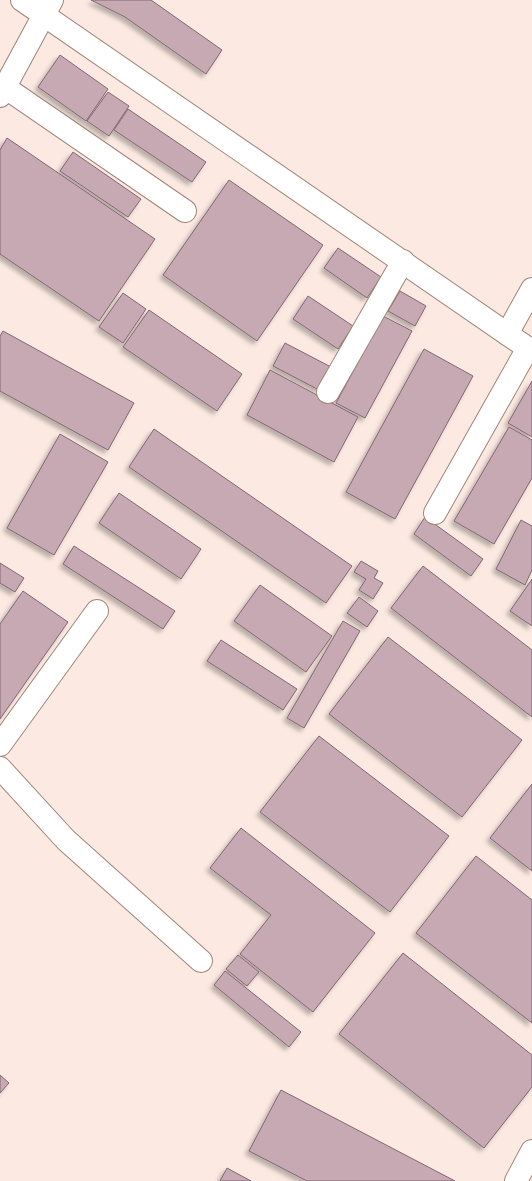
<svg xmlns="http://www.w3.org/2000/svg" width="532" height="1181" viewBox="0 0 532 1181" font-family="'Nunito Sans',sans-serif">
<style>
.building{fill:#c7a9b4;stroke:#826772;filter:url(#shadow)}
.lines{fill:none;stroke-linecap:round;stroke-linejoin:round}
.minor-casing{stroke:#a08579;stroke-width:24}
.minor{stroke:#fff;stroke-width:22}
</style>
<defs>
<filter id="shadow"><feDropShadow dx="-3.5" dy="3.5" stdDeviation="2" flood-color="#0004"/></filter>
</defs>
<rect width="100%" height="100%" fill="#fceae2"/>
<g class="building">
<path d="M91,0h60l71,50 -16,24 -81,-57z"/>
<path d="M60,55l48,34 -22,32 -48,-34z"/>
<path d="M108,92l21,14 -20,30 -22,-15z"/>
<path d="M128,109l78,53 -14,20 -78,-52z"/>
<path d="M7,138l148,101 -56,82 -99,-67v-104z"/>
<path d="M73,152l68,47 -13,18 -68,-46z"/>
<path d="M229,180l94,65 -66,96 -94,-66z"/>
<path d="M338,248l43,29 -14,21 -43,-30z"/>
<path d="M400,291l26,15 -11,20 -27,-15z"/>
<path d="M123,293l23,16 -23,34 -24,-16z"/>
<path d="M308,296l45,30 -15,23 -45,-30z"/>
<path d="M149,310l93,64 -25,37 -94,-64z"/>
<path d="M383,316l29,15 -47,87 -29,-15z"/>
<path d="M3,331l131,72 -26,47 -108,-59v-55z"/>
<path d="M285,343l46,24 -12,23 -46,-24z"/>
<path d="M424,349l49,27 -78,143 -49,-27z"/>
<path d="M270,370l88,47 -24,45 -87,-47z"/>
<path d="M532,381v56l-24,-14z"/>
<path d="M509,427l23,13v38l-38,66 -40,-23z"/>
<path d="M154,429l198,137 -26,37 -197,-136z"/>
<path d="M60,434l48,28 -54,93 -47,-27z"/>
<path d="M119,493l82,56 -20,30 -82,-56z"/>
<path d="M425,517l58,42 -12,17 -57,-42z"/>
<path d="M521,520l11,6v44l-7,15 -29,-16z"/>
<path d="M74,546l101,65 -12,18 -100,-65z"/>
<path d="M361,561l17,10 -4,7 9,5 -10,16 -14,-9 7,-11 -12,-7z"/>
<path d="M0,563l24,15 -9,14 -15,-9z"/>
<path d="M423,566l109,84v67l-141,-109z"/>
<path d="M532,579v47l-22,-15z"/>
<path d="M260,585l72,51 -26,36 -72,-51z"/>
<path d="M23,591l45,31 -68,97v-95z"/>
<path d="M359,597l19,14 -11,16 -20,-14z"/>
<path d="M343,621l17,10 -56,97 -17,-10z"/>
<path d="M388,637l134,103 -60,77 -133,-103z"/>
<path d="M221,640l76,49 -14,21 -76,-49z"/>
<path d="M319,736l130,100 -59,76 -130,-100z"/>
<path d="M532,784v87l-42,-33z"/>
<path d="M241,828l134,105 -62,79 -73,-58 31,-39 -61,-47z"/>
<path d="M476,856l56,44v123l-116,-90z"/>
<path d="M403,953l129,102v32l-48,61 -145,-114z"/>
<path d="M238,955l21,17 -12,14 -21,-17z"/>
<path d="M225,971l76,61 -12,15 -75,-62z"/>
<path d="M0,1075l9,8 -9,10z"/>
<path d="M281,1090l174,91h-148l-58,-30z"/>
<path d="M227,1168l24,13h-31z"/>
</g>
<g class="lines">
<g class="minor-casing">
<g id="minor">
<path d="M22,0l510,351"/>
<path d="M0,84l185,127"/>
<path d="M0,96l52,-96"/>
<path d="M507,334l25,-45"/>
<path d="M328,392l75,-131"/>
<path d="M435,513l93,-165"/>
<path d="M0,745l97,-134"/>
<path d="M0,768l66,72 135,121"/>
<path d="M516,1181l16,-30"/>
</g>
</g>
<use href="#minor" class="minor"/>
</g>
</svg>
